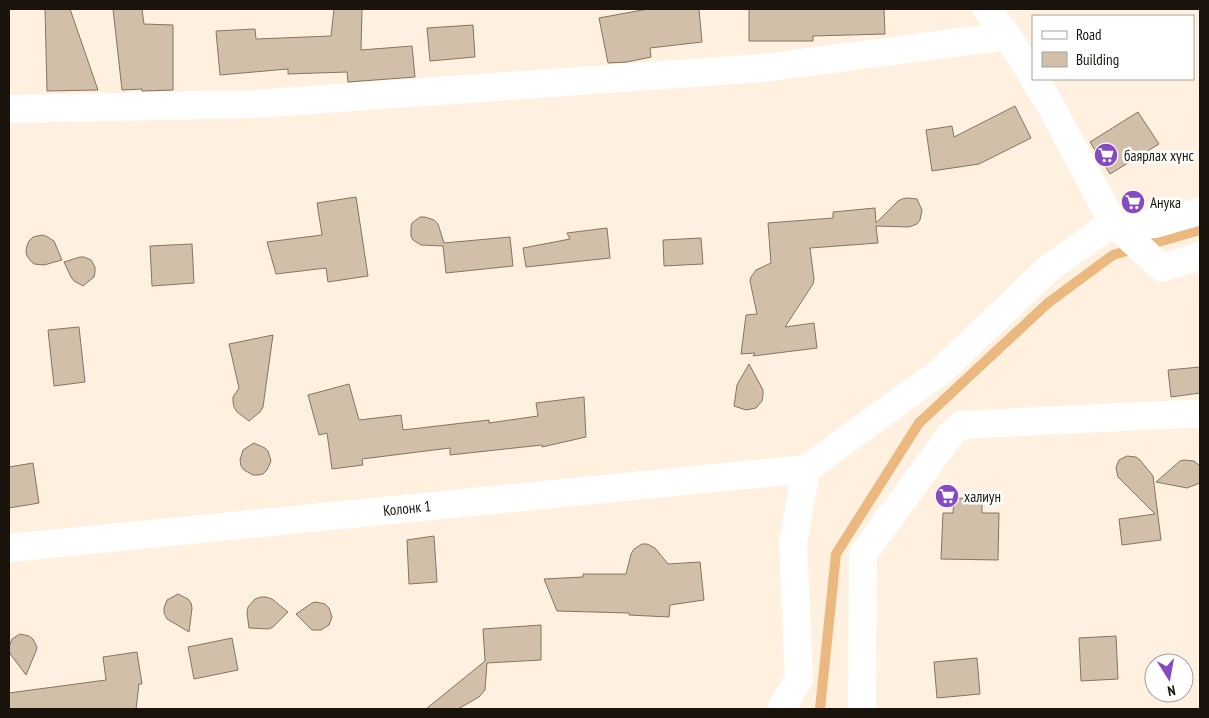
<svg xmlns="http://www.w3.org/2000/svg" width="1209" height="718" viewBox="0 0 1209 718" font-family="'PT Sans Narrow',sans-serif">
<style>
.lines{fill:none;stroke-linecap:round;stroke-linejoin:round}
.stream{stroke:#ebb97f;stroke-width:10}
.building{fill:#d1bfaa;stroke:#857461}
.minor{stroke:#fff;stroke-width:28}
.labels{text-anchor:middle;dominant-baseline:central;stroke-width:5;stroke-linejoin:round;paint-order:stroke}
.poi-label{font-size:15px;fill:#19130c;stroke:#fff;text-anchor:start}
.street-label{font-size:15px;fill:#19130c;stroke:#fff}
</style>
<rect width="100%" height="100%" fill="#fff0df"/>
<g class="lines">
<path class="stream" d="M820,709l16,-155 83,-131 129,-120 65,-48 87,-25"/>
</g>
<g class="building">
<path d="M45,9h25l28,81 -51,1z"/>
<path d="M113,9h29l2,15 29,1v65l-31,1v-2l-20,1z"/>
<path d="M334,9h28l-1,41 51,-4 3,31 -67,5 -1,-10 -59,2v-5l-68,6 -4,-44 39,-2 1,10 75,-3z"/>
<path d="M648,9h51l3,33 -52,6 1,9 -24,5 -19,1 -9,-45z"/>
<path d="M749,9h135l1,25 -72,2v5h-64z"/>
<path d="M473,25l2,32 -45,4 -3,-33z"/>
<path d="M1015,106l16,32 -52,26 -47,7 -6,-41 26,-4 2,11z"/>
<path d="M1138,112l21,32 -49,30 -20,-32z"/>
<path d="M356,197l12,79 -40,6 -2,-14 -50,6 -9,-32 55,-7 -5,-32z"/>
<path d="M907,198l10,1 5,11 -2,10 -3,4 -5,2 -4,1 -32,-1 2,17 -68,5 4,31 -1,5 -28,43 29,-4 3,25 -64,8 2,-3 -14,1 5,-39 11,-1 -7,-33 1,-4 5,-7 15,-7 -3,-40 65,-5v-6l42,-4 1,15 22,-22 4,-2z"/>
<path d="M420,217h5l9,3 4,4 6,19 66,-6 3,29 -67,7 -3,-27 -22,-1 -8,-5 -2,-4v-9l1,-4z"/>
<path d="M607,228l3,30 -84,9 -3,-19 47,-9 -3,-6z"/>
<path d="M42,235l4,1 8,5 8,19 -18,5 -10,-1 -4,-4 -3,-4 -1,-5 1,-5 2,-5 4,-4z"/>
<path d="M701,238l2,26 -39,2 -1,-26z"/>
<path d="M192,244l2,39 -42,3 -2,-40z"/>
<path d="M80,257h4l7,3 4,7v5l-1,5 -11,9 -9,-5 -3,-4 -7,-15z"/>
<path d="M79,327l6,55 -31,4 -6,-56z"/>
<path d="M273,335l-10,72 -3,5 -11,9 -12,-9 -3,-5 -1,-5v-5l6,-9 -10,-44z"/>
<path d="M749,364l14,26v5l-1,6 -6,7 -10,2 -12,-4 3,-21z"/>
<path d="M1200,367v26l-29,4 -3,-27z"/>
<path d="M349,384l10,36 42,-5 2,15 86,-10v3l49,-7 -2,-13 48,-6 2,40 -44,10v-2l-92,10v-7l-88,11 1,6 -31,4 -5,-36 -8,2 -11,-40z"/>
<path d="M254,443l11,5 3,3 3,10 -4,9 -4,4 -5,1h-5l-9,-5 -3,-4 -1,-6 3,-10z"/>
<path d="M1127,456l9,1 4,3 13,16 8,64 -39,5 -3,-26 36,-5 -37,-37 -2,-9 1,-3 2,-5z"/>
<path d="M1184,460l10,1 6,5v17l-13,5 -31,-6 24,-21z"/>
<path d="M33,463l6,40 -30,5v-41z"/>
<path d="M954,498l28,1v14h17l-1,47 -57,-1 2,-46h10z"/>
<path d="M434,536l3,46 -28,2 -2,-44z"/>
<path d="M642,544h5l8,4 13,16 32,-2 4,38 -34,5 -1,12 -40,-2v-2l-72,-2 -13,-32 39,-2v-3h43l5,-20 3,-5z"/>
<path d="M178,594l10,5 3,4 1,5 -3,24 -22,-13 -3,-6v-5l3,-8z"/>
<path d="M261,597h5l6,2 16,13 -15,15 -4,2 -20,-1 -2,-15 1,-6 7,-8z"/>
<path d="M316,602l9,2 4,4 3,9 -3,8 -8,5h-9l-16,-16 16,-11z"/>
<path d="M541,625v35l-54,3 -2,27 -6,7 -21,12h-32l59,-48 -2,-32z"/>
<path d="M20,634l9,2 4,3 4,8 -1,4 -10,24 -15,-20 -2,-4v-4l3,-8z"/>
<path d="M1116,636l2,43 -37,2 -2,-43z"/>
<path d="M232,638l6,32 -44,9 -6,-32z"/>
<path d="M137,652l5,32h-3l-3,25h-127v-16l97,-13 -3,-23z"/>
<path d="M977,658l3,36 -43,4 -3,-36z"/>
</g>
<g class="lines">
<g class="minor">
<path d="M987,9l20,27 26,40"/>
<path d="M1034,79l13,20 66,124 42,1 45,-13"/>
<path d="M9,109l246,-5 507,-36 245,-32"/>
<path d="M9,548l797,-79"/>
<path d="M781,709l18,-30 -6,-136 13,-74 135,-98 108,-103 64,-45 49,45 38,-12"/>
<path d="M862,709l1,-155 87,-119 11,-10 224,-11h15"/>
</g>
</g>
<defs>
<g id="supermarket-disc" transform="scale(1.25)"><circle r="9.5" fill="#864ac1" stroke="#fff"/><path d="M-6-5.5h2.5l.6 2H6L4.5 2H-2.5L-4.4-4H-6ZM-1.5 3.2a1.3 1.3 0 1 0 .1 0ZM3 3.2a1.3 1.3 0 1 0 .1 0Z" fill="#fff"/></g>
</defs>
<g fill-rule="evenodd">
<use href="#supermarket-disc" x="1106" y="155"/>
<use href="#supermarket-disc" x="1133" y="202"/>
<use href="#supermarket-disc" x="947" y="496"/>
</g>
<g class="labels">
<g class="poi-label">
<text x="1124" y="155">баярлах хүнс</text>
<text x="1150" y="202">Анука</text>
<text x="964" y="496">халиун</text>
</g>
<g class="street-label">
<text transform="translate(407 508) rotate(-6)">Колонк 1</text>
</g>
</g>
<rect width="1209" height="718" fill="none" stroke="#19130c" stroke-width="20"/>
<rect x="1032" y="15" width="162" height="65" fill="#ffffff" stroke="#a3a19e"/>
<rect x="1042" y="31" width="25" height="8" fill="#ffffff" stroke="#a3a19e"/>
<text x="1076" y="40" font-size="15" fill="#19130c">Road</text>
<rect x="1042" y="52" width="25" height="15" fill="#d1bfaa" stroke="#a3a19e"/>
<text x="1076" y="65" font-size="15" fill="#19130c">Building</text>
<g transform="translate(1169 678) rotate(169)"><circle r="24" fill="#ffffff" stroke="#a3a19e"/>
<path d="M0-4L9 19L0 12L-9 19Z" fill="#864ac1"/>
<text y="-8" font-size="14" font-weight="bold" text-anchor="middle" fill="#19130c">N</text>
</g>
</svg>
